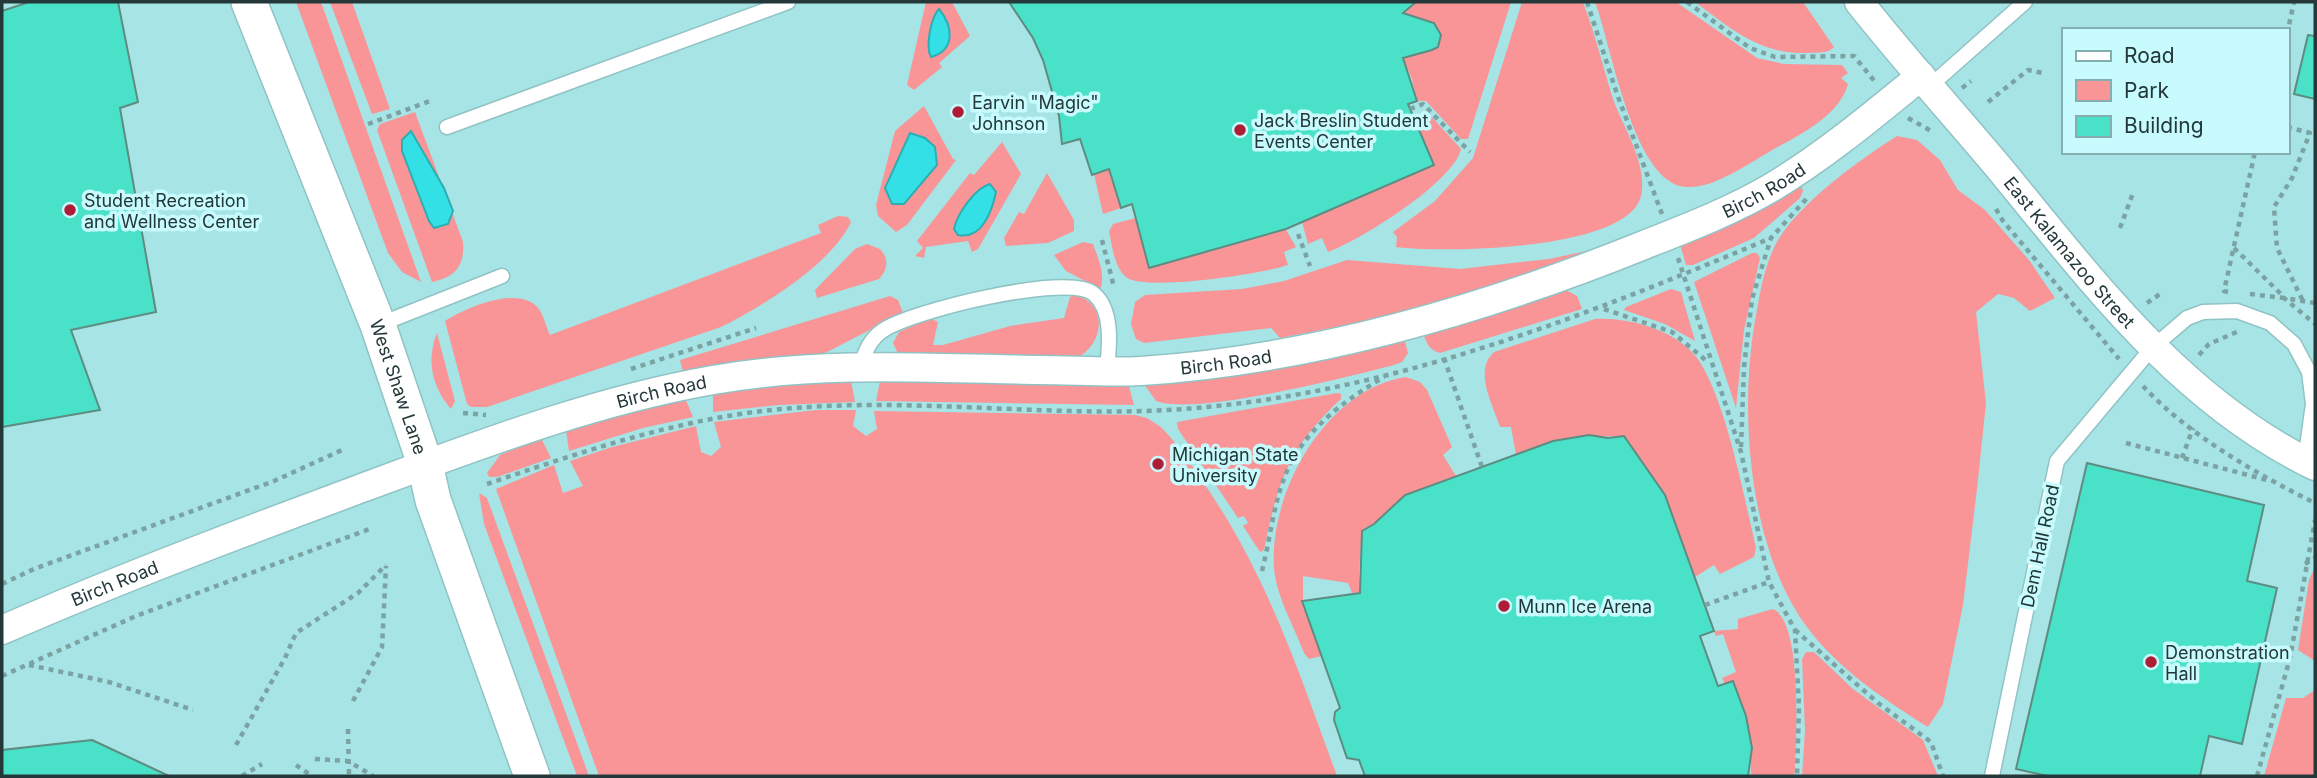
<svg xmlns="http://www.w3.org/2000/svg" width="2317" height="778" viewBox="0 0 2317 778" font-family="Inter,sans-serif">
<style>
.built{fill:#a6e4e5;fill-rule:evenodd}
.green{fill:#fa9597}
.water{fill:#33e0e6;stroke:#2eaeb2;stroke-width:2}
.building{fill:#49e1c7;stroke:#5e8c82;stroke-width:2}
.lines{fill:none;stroke-linecap:round;stroke-linejoin:round}
.service-casing{stroke:#91c3c5;stroke-width:17}
.minor-casing{stroke:#91c3c5;stroke-width:31}
.tertiary-casing{stroke:#91c3c5;stroke-width:38}
.path{stroke:#7ca3a4;stroke-width:4.5;stroke-dasharray:5 5;stroke-linecap:butt}
.service{stroke:#fff;stroke-width:14}
.minor{stroke:#fff;stroke-width:28}
.tertiary{stroke:#fff;stroke-width:35}
.poi-dot{fill:#af1c35;stroke:#c7fbfd;stroke-width:2.5}
.labels{text-anchor:middle;dominant-baseline:central;stroke-width:7;stroke-linejoin:round;paint-order:stroke}
.poi-label{font-size:18px;fill:#243839;stroke:#c7fbfd;text-anchor:start}
.street-label{font-size:18px;fill:#243839;stroke:#c7fbfd}
</style>
<rect width="100%" height="100%" fill="#baedef"/>
<path class="built" d="M2,2h2313v774h-2313zM2063,30h224v122h-224z"/>
<g class="green">
<path d="M296,2h25l100,280 -19,-10 -14,-19z"/>
<path d="M330,2h22l38,107 -18,5z"/>
<path d="M926,2h26l18,34 -31,27 3,4 -28,23 -7,-5z"/>
<path d="M1416,2h95l-43,137h-7l-35,-38h-9l-5,-22 -17,-38 3,-25z"/>
<path d="M1522,2h61c12,31 20,65 30,97 10,28 35,65 28,97 -13,55 -199,57 -245,51l1,-10 -4,-5 42,-31 38,-43z"/>
<path d="M1595,2h81l81,56 27,6 58,1 6,8 -7,5 7,6c-9,33 -51,52 -79,68 -23,13 -56,37 -83,35 -53,-3 -75,-144 -91,-185z"/>
<path d="M1695,2h108l31,45c-6,7 -17,5 -26,6 -47,2 -77,-24 -113,-51z"/>
<path d="M924,106l29,53 3,1 -49,65 -11,7 -18,-16 -2,-11 19,-74z"/>
<path d="M415,112l48,130c2,24 -8,35 -31,40l-55,-152 3,-6z"/>
<path d="M1430,115l31,34c-7,33 -102,92 -133,103l-6,-14 -14,6 -6,-22 113,-101z"/>
<path d="M1897,136l20,4 23,20 18,30 27,20 44,50 26,38 -25,13 -16,-13 -16,-4 -22,18 10,91 -9,86 -14,116 -20,99 -15,23c-43,-27 -90,-58 -121,-100 -60,-81 -69,-222 -50,-317 4,-24 9,-49 21,-70 24,-39 81,-80 119,-104z"/>
<path d="M1002,142l19,32 -43,75 -6,3 -4,-11 -42,6 -2,11 -9,-2 8,-8 -6,-7 53,-68 4,2z"/>
<path d="M1109,169l12,39 -18,6 -9,-40z"/>
<path d="M1047,173l27,47v11l-26,12 -42,3 -2,-8 15,-26 5,2z"/>
<path d="M1801,186l2,5 -3,7 -46,40 -61,27h-7l-6,-21z"/>
<path d="M838,216l10,1 3,5c-19,42 -90,85 -130,105l-234,80h-16l-4,-3 -22,-83c21,-13 74,-37 94,-12 5,7 7,18 11,26l271,-102 -3,-8z"/>
<path d="M1136,218l14,50 135,-40 11,19 -12,5 4,13c-25,9 -143,27 -162,12 -12,-10 -14,-32 -17,-46l4,-7z"/>
<path d="M1083,242l10,2c5,14 13,31 7,45l-34,-18 -12,-16z"/>
<path d="M867,244l13,5c9,10 8,20 -1,30l-62,19 -2,-8 40,-41z"/>
<path d="M1596,249l-126,44 -88,25 -102,20 -9,-10 -127,15 -8,-4 -5,-15 4,-22 10,-7 97,-6 42,-8 63,-21 113,9 89,-10z"/>
<path d="M1752,253h5l3,5 -16,72 -8,78 -42,-126z"/>
<path d="M1671,289l10,3 14,49 -30,-17 -41,-14 2,-3z"/>
<path d="M1566,290l11,6 5,13 -142,44c-11,-3 -14,-10 -17,-21z"/>
<path d="M1075,295c32,8 30,46 5,61l-172,-2h-10l-5,-11 6,-11 31,-14 8,4 -5,23h10l67,-19 54,-8 6,-21z"/>
<path d="M890,296l8,4 5,13 -74,38 -12,5 -134,16 -3,-12z"/>
<path d="M1595,319c34,-2 81,11 102,39 28,38 48,142 59,190l-2,9 -34,17 -6,-9 -19,12 -30,-82 -41,-59 -53,1 -55,18 -5,-28h-11c-7,-22 -27,-56 -6,-75z"/>
<path d="M437,333l18,68 -4,8c-19,-22 -25,-49 -14,-76z"/>
<path d="M1404,338l4,15 -6,9 -8,3c-46,12 -200,51 -238,36l-12,-17 142,-17z"/>
<path d="M1406,377l14,5 7,8 25,57 -9,8 13,21 -51,19 -31,29 -12,7 -3,42 2,19 -9,1 -4,-10 -45,-7v31l19,49 -13,3 -5,-6c-10,-27 -28,-57 -30,-85 -5,-76 52,-179 132,-191z"/>
<path d="M851,381l4,21 -76,3 -66,7v-20l70,-9z"/>
<path d="M880,381l248,2 6,22 -258,-4z"/>
<path d="M1337,393l4,1v5c-53,49 -63,83 -77,151l-4,2 -17,-26 5,-3 -4,-7 -6,2 -60,-89 -1,-7z"/>
<path d="M685,398l8,19 -50,11 -74,23 -3,-20z"/>
<path d="M816,410h40l-3,16 13,10 11,-7 -3,-18 261,4 12,3 14,9c16,16 29,36 42,55 64,92 96,190 134,294h-738l-103,-287 58,-24 9,28 20,-7 -13,-25 42,-14 84,-21 5,26 10,4 10,-9 -7,-25z"/>
<path d="M541,438l10,20 -54,19h-8l-2,-4 13,-18z"/>
<path d="M479,493l8,5 102,278h-12l-93,-252z"/>
<path d="M2315,567v94l-17,-11 11,-70z"/>
<path d="M1773,609c30,13 23,130 22,161l-1,6h-43l-1,-43 -16,-52 -9,3 -3,-6 14,-6 -13,-38 -7,2 -2,-5 24,-2v-10z"/>
<path d="M1806,652h8l39,37 70,51 15,36h-136l3,-46 -3,-71z"/>
<path d="M2315,690v86h-51l22,-78h17z"/>
</g>
<g class="water">
<path d="M939,9c14,17 17,41 -8,48 -6,-10 0,-40 8,-48z"/>
<path d="M411,131l33,57 9,23 -5,13 -14,4 -5,-7 -27,-70v-11z"/>
<path d="M910,133l15,5 10,9 2,18 -33,39h-12l-7,-16z"/>
<path d="M990,184l6,8c-4,19 -14,48 -38,43l-4,-6c3,-15 21,-41 36,-45z"/>
</g>
<g class="building">
<path d="M29,2h89l20,100 -18,6 36,204 -85,18 29,80 -98,17v-416z"/>
<path d="M1009,2h407l-13,11 31,10 7,12 -3,12 -6,3 -29,8 14,43 -9,3 26,61 -148,64 -137,39 -17,-64 -11,4 -12,-39 -17,6 -12,-36 -18,5 -3,-28 -16,-56 -10,-22z"/>
<path d="M2308,35l7,1v63l-21,-5z"/>
<path d="M1589,435l19,3 16,-2 41,59 49,136 -14,5 18,50 15,-5 13,35 6,32 -4,28h-383l-6,-16 -12,-2 -13,-38 1,-8 5,-4 -38,-107 58,-8 2,-62 12,-7 31,-29 148,-54z"/>
<path d="M2087,463l177,42 -17,76 30,7 -35,156 -33,-8 -9,40h-152l-32,-7z"/>
<path d="M92,740l77,36h-167v-26z"/>
</g>
<g class="lines">
<g class="service-casing">
<g id="service">
<path d="M1930,86l95,-84"/>
<path d="M447,127l341,-125"/>
<path d="M378,325l124,-49"/>
<path d="M861,367c3,-14 8,-27 21,-36 28,-20 187,-59 212,-37 20,17 15,54 13,77"/>
<path d="M1992,776l65,-315 95,-113 35,-30 16,-6 34,-1 33,12 24,21 15,28 4,32 -8,57"/>
</g>
</g>
<g class="minor-casing">
<g id="minor">
<path id="s1" d="M1859,2c45,57 94,111 141,167 92,112 181,232 315,297"/>
<path id="s2" d="M2,630c119,-52 239,-97 360,-142 114,-42 231,-87 351,-108 107,-19 218,-12 326,-10 34,0 68,3 102,1 172,-11 344,-62 503,-126 43,-17 90,-35 130,-59 53,-32 99,-71 147,-110"/>
</g>
</g>
<g class="tertiary-casing">
<g id="tertiary">
<path id="s3" d="M249,2l129,323 47,139 8,36 99,276"/>
</g>
</g>
<g class="path">
<path d="M1587,2l30,92 45,120"/>
<path d="M1687,2l63,46 25,9 79,-1 22,27"/>
<path d="M2287,34l7,-32"/>
<path d="M1962,88l9,-7"/>
<path d="M1988,102l40,-32 15,3"/>
<path d="M1410,109l13,-5 47,48"/>
<path d="M1908,118l25,14"/>
<path d="M368,124l65,-24"/>
<path d="M2287,127l23,6 -18,45 -18,29 3,41 26,53"/>
<path d="M1996,209l7,12 116,138"/>
<path d="M2120,228l13,-35"/>
<path d="M1298,234l12,32"/>
<path d="M1102,240l12,47"/>
<path d="M2234,248l50,49"/>
<path d="M1678,258l63,194 28,130 26,48 4,77 -2,69"/>
<path d="M2228,292l-4,-1 31,-139"/>
<path d="M2250,294l34,4"/>
<path d="M2147,303l13,-9"/>
<path d="M2315,303l-31,-5 31,26"/>
<path d="M1604,309l68,23 37,31"/>
<path d="M2199,355l10,-11 30,-13"/>
<path d="M1444,358l38,109"/>
<path d="M631,369l125,-41"/>
<path d="M2143,386c44,48 115,89 172,117"/>
<path d="M463,413l23,2"/>
<path d="M2126,443l141,37"/>
<path d="M1741,447l3,-80 8,-68 19,-61 37,-41"/>
<path d="M2182,458l11,-30"/>
<path d="M487,484c100,-34 202,-69 308,-76 137,-11 276,13 412,-1 197,-19 383,-93 564,-169"/>
<path d="M2305,564l10,-6"/>
<path d="M1262,571c8,-31 11,-65 23,-95 17,-45 60,-76 99,-99"/>
<path d="M2,584l32,-15 240,-88 68,-31"/>
<path d="M1705,605l64,-23"/>
<path d="M1795,630l83,73 53,39 12,34"/>
<path d="M29,665l80,17 84,28"/>
<path d="M2,676l134,-60 236,-88"/>
<path d="M353,701l29,-54 4,-81"/>
<path d="M348,729l1,47"/>
<path d="M236,745l49,-87 11,-25 62,-40 28,-28"/>
<path d="M315,759l33,2 25,15"/>
<path d="M296,765l16,11"/>
<path d="M242,776l20,-12"/>
<path d="M2257,776l33,-118 25,-138"/>
</g>
<use href="#service" class="service"/>
<use href="#minor" class="minor"/>
<use href="#tertiary" class="tertiary"/>
</g>
<g class="poi-dot">
<circle cx="958" cy="112" r="7"/>
<circle cx="1240" cy="130" r="7"/>
<circle cx="70" cy="210" r="7"/>
<circle cx="1158" cy="464" r="7"/>
<circle cx="1504" cy="606" r="7"/>
<circle cx="2151" cy="662" r="7"/>
</g>
<g class="labels">
<g class="poi-label">
<text x="972" y="102">Earvin "Magic"<tspan x="972" dy="21">Johnson</tspan></text>
<text x="1254" y="120">Jack Breslin Student<tspan x="1254" dy="21">Events Center</tspan></text>
<text x="84" y="200">Student Recreation<tspan x="84" dy="21">and Wellness Center</tspan></text>
<text x="1172" y="454">Michigan State<tspan x="1172" dy="21">University</tspan></text>
<text x="1518" y="606">Munn Ice Arena</text>
<text x="2165" y="652">Demonstration<tspan x="2165" dy="21">Hall</tspan></text>
</g>
<g class="street-label">
<text stroke="none"><textPath href="#s2" startOffset="1836">Birch Road</textPath></text>
<text stroke="none"><textPath href="#s1" startOffset="327">East Kalamazoo Street</textPath></text>
<text stroke="none"><textPath href="#s2" startOffset="1269">Birch Road</textPath></text>
<text stroke="none"><textPath href="#s3" startOffset="413">West Shaw Lane</textPath></text>
<text stroke="none"><textPath href="#s2" startOffset="702">Birch Road</textPath></text>
<text transform="translate(2040 546) rotate(-78)">Dem Hall Road</text>
<text stroke="none"><textPath href="#s2" startOffset="122">Birch Road</textPath></text>
</g>
</g>
<rect width="2317" height="778" fill="none" stroke="#243839" stroke-width="7"/>
<rect x="2062" y="28" width="228" height="126" fill="#c7fbfd" stroke="#86adaf" stroke-width="2"/>
<rect x="2076" y="51" width="35" height="10" fill="#ffffff" stroke="#86adaf" stroke-width="2"/>
<text x="2124" y="63" font-size="21" fill="#243839">Road</text>
<rect x="2076" y="80" width="35" height="21" fill="#fa9597" stroke="#86adaf" stroke-width="2"/>
<text x="2124" y="98" font-size="21" fill="#243839">Park</text>
<rect x="2076" y="116" width="35" height="21" fill="#49e1c7" stroke="#86adaf" stroke-width="2"/>
<text x="2124" y="133" font-size="21" fill="#243839">Building</text>
</svg>
